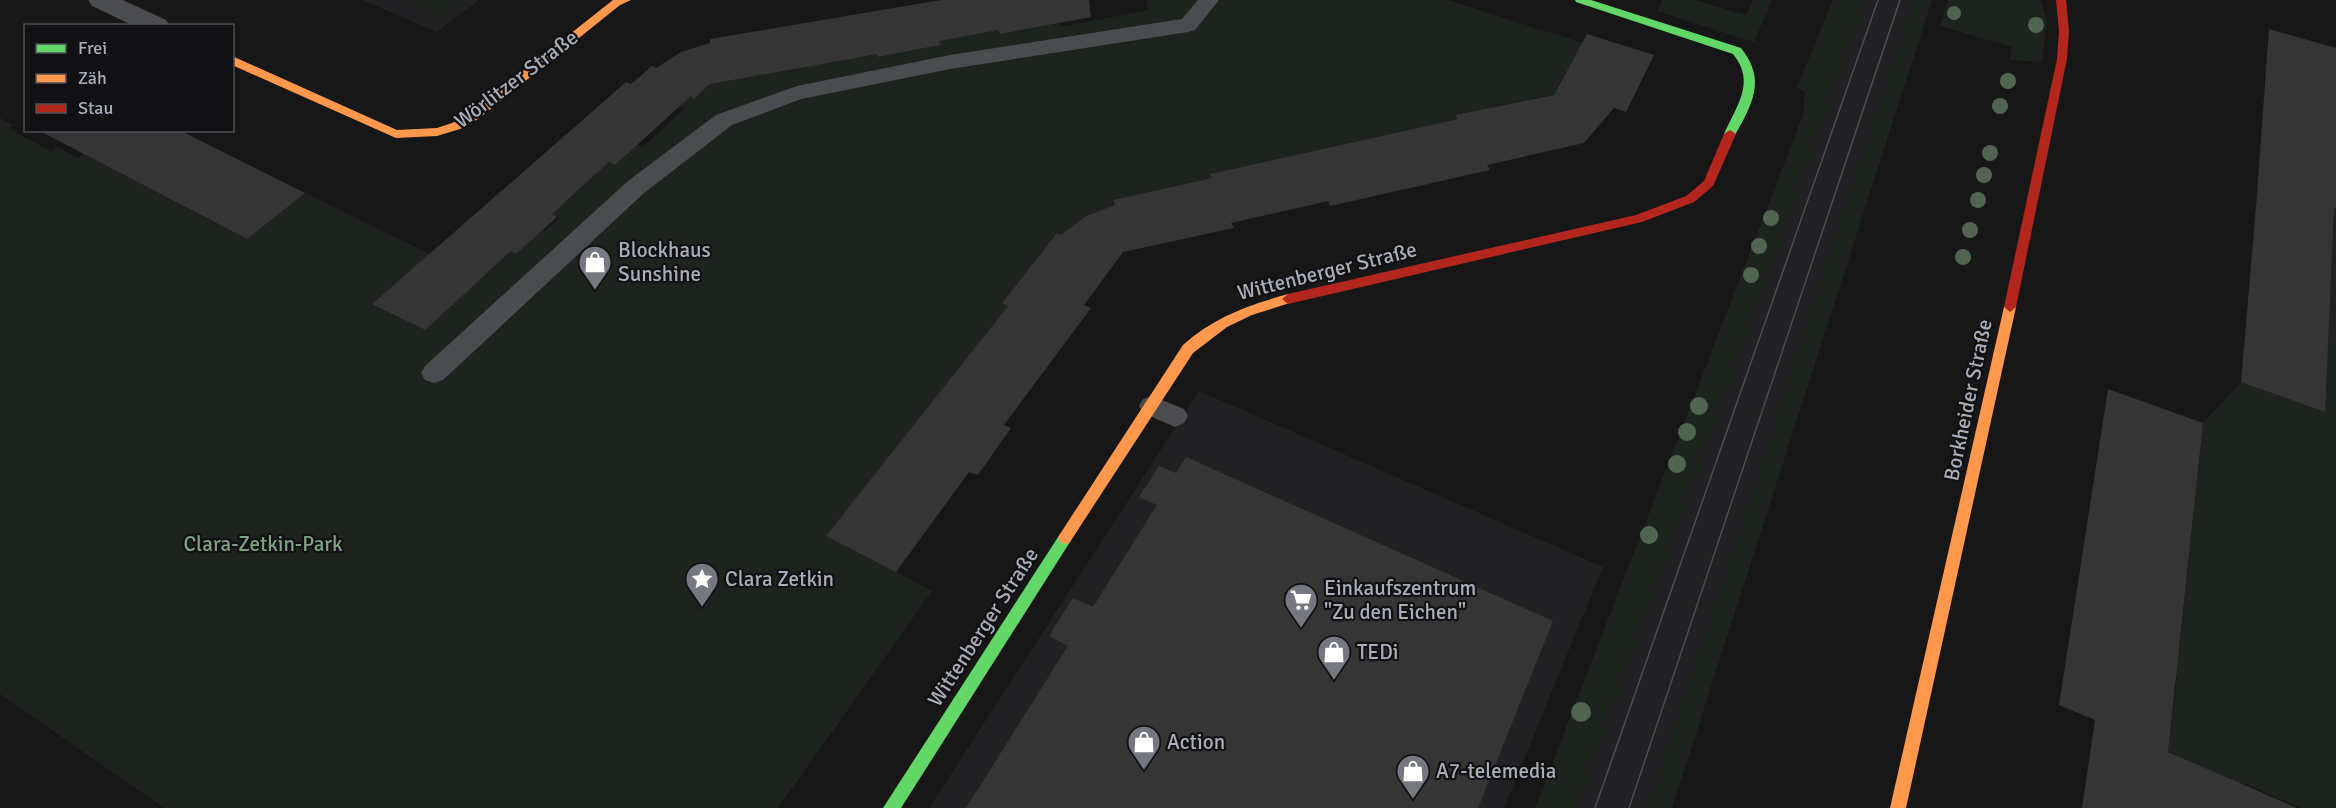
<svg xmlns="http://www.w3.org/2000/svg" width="2336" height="808" viewBox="0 0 2336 808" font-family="Signika,sans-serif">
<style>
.built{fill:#212123}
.green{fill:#1d241e}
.building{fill:#353536}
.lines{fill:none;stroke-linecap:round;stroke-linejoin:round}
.lane{fill:#4b4c50;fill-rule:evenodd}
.street{fill:#4b4c50;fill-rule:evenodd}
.fast{fill:#63d668;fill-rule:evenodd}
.slow{fill:#ff974d;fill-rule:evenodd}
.jam{fill:#b3261e;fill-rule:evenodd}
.tram{stroke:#4b4c4f;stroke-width:1.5}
.tree{fill:#506451}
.labels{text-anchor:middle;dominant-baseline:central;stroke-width:4.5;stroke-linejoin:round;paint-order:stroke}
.street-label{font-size:21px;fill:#a8adb8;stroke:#111113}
.poi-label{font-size:21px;fill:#a8adb8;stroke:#111113;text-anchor:start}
.park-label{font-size:21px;fill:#7fa381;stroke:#111113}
</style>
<rect width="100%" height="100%" fill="#171717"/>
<g class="built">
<path d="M362,0h117l-42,32z"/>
<path d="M1867,0h44l-265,808h-69z"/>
<path d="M1199,391l404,176 -99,241h-575z"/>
</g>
<g class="green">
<path d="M399,0h66l-22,17z"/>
<path d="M1150,0h298l135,43 -26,45 6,3 -14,9 -3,-4 -90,19 2,4 -184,41 -28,10 -2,-4 -33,8 1,4 -98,22 1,5 -29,11 -25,19 -4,-2 -55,70 6,3 -61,79 -51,187 36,19 -154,217h-614l-164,-114v-576l13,7 -4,4 42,22 6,-4 21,11 6,-4 162,85 59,-46 125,61 -57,50 51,26 87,-79 31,-21 3,1 14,-13 -7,-4 57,-52 6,3 22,-20 6,2 41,-38 -4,-3 22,-21 175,-32 1,4 62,-12 -2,-7 60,-8 2,4 60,-11 1,4 88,-17 -3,-9z"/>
<path d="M1663,0h32l51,15 7,-15h19l-18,42 -97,-31z"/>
<path d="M1833,0h34l-290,808h-42l268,-693 2,-23 -8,-5z"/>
<path d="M1911,0h21l-260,808h-26z"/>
<path d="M1948,0h93l6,21 -5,41 -32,-2 2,-13 -72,-21z"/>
<path d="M2334,208l2,1v599h-35l-57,-25 -2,18 -48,-20 2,-17 -28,-12 9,-75 -10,-4 13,-32 14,-130 -10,-4 13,-26 6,-58 38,-41 83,29z"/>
</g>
<g class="building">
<path d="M941,0h148l2,17 -91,17 -2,-4 -59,11 1,4 -62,12 -1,-3 -167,30 -16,15 -3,-3 -76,69 -6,-3 -57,52 5,3 -41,37 -5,-3 -86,79 -53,-26 254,-222 5,2 21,-18 4,2 25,-16 29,-9v-4z"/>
<path d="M2269,29l67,19v161l-2,-1 -9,204 -84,-30 15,-175z"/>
<path d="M1587,34l67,21 -28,57 -12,-4 -30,35 -97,22 3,5 -160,36 -2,-5 -97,22 3,5 -111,24 -39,53 7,3 -87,117 7,3 -33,47 -9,-3 -73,100 -70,-36 182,-230 -6,-3 55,-70 4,2 25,-19 29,-11 -2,-5 99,-22 -2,-4 248,-55 -3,-4 99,-20z"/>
<path d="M38,130h141l126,63 -58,46z"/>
<path d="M2108,389l95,34 -35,329 129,56h-215l13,-88 -36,-15z"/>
<path d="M1186,457l367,164 -75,187h-512l102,-162 -19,-10 24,-38 20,9 64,-102 -18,-8 20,-31 17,7z"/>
</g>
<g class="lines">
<g class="lane">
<path d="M1198,0h21l-24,30 -7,2 -238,37 -149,30 -69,26 -88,68 -201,187 -9,3 -9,-3 -4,-7 4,-7 203,-185 88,-66 81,-29 153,-31 232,-36z"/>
<path d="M1152,396l32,13 4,7 -4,7 -9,4 -32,-14 -4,-7 4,-7z"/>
</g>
<path class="street" d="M88,0h35l43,20 4,6h-36l-42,-20z"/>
<g class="fast">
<path d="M1575,0h16l150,48c26,32 11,57 -7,89h-8l-2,-3c13,-29 32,-52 9,-80l-157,-52z"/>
<path d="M1065,532l5,2 2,4 -2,4 -169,266h-18l177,-274z"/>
</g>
<g class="slow">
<path d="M613,0h18l-11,5 -142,114 -18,10 -23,7 -41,2 -164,-73v-9l165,74 40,-2 15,-5 18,-10z"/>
<path d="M1288,294l5,2 1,3 -1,3 -41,13 -25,12 -34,26 -123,189 -5,2 -5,-2 -2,-4 2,-4 123,-189c31,-28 66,-40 105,-51z"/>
<path d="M2010,302l6,5 -110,501h-16l114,-501z"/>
</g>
<g class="jam">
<path d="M2056,0h10l3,31 -2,28 -51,248 -6,5 -6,-5 53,-248 2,-28z"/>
<path d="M1730,130l6,4 -23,52 -19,16 -52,20 -354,82 -6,-5 6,-5 348,-79 50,-19 18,-15 20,-47z"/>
</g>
<g class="tram">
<path d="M1595,808l283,-808"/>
<path d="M1629,808l271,-808"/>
</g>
</g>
<g class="tree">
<circle cx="1954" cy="13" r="7"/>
<circle cx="2036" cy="25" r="8"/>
<circle cx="2008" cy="81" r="8"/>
<circle cx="2000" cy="106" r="8"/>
<circle cx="1990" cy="153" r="8"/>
<circle cx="1984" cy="175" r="8"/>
<circle cx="1978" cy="200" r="8"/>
<circle cx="1771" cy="218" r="8"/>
<circle cx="1970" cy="230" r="8"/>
<circle cx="1759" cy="246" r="8"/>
<circle cx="1963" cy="257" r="8"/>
<circle cx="1751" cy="275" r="8"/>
<circle cx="1699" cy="406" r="9"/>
<circle cx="1687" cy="432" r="9"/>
<circle cx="1677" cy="464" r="9"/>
<circle cx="1649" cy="535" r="9"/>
<circle cx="1581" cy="712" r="10"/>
</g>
<defs>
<g id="shop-pin" transform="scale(1.725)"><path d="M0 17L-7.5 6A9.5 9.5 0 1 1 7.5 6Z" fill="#757880" stroke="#111113"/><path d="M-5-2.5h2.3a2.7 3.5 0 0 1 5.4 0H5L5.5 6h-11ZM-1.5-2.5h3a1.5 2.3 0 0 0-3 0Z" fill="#fff"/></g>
<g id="sight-pin" transform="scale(1.725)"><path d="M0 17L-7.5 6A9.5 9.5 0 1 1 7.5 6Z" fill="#757880" stroke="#111113"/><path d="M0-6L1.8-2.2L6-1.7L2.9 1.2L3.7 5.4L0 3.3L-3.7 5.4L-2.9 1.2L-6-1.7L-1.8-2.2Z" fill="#fff"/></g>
<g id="supermarket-pin" transform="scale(1.725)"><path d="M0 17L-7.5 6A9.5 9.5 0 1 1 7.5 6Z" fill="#757880" stroke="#111113"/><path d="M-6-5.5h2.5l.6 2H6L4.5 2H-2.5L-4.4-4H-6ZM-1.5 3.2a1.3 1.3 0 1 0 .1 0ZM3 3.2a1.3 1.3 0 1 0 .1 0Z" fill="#fff"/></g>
</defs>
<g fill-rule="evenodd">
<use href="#shop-pin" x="595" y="262"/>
<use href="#sight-pin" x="702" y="579"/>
<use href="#supermarket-pin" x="1301" y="600"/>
<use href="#shop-pin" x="1334" y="652"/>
<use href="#shop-pin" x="1144" y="742"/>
<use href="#shop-pin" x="1413" y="771"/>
</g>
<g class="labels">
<g class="street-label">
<text transform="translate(516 79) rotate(-37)">Wörlitzer Straße</text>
<text transform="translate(1327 271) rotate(-14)">Wittenberger Straße</text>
<text transform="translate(1968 400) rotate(-78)">Borkheider Straße</text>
<text transform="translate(983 627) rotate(-57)">Wittenberger Straße</text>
</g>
<g class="poi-label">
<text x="618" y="250">Blockhaus<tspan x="618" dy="24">Sunshine</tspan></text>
<text x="725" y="579">Clara Zetkin</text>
<text x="1324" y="588">Einkaufszentrum<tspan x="1324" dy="24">"Zu den Eichen"</tspan></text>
<text x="1357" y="652">TEDi</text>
<text x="1167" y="742">Action</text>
<text x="1436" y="771">A7-telemedia</text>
</g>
<g class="park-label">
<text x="263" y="544">Clara-Zetkin-Park</text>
</g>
</g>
<rect x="24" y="24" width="210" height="108" fill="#111113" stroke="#4d4f55" stroke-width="1.5"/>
<rect x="36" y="44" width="30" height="9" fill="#63d668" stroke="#4d4f55" stroke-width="1.5"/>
<text x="78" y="54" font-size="18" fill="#a8adb8">Frei</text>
<rect x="36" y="74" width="30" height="9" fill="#ff974d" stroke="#4d4f55" stroke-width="1.5"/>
<text x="78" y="84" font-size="18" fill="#a8adb8">Zäh</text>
<rect x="36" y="104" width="30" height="9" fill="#b3261e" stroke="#4d4f55" stroke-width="1.5"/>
<text x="78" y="114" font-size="18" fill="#a8adb8">Stau</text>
</svg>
